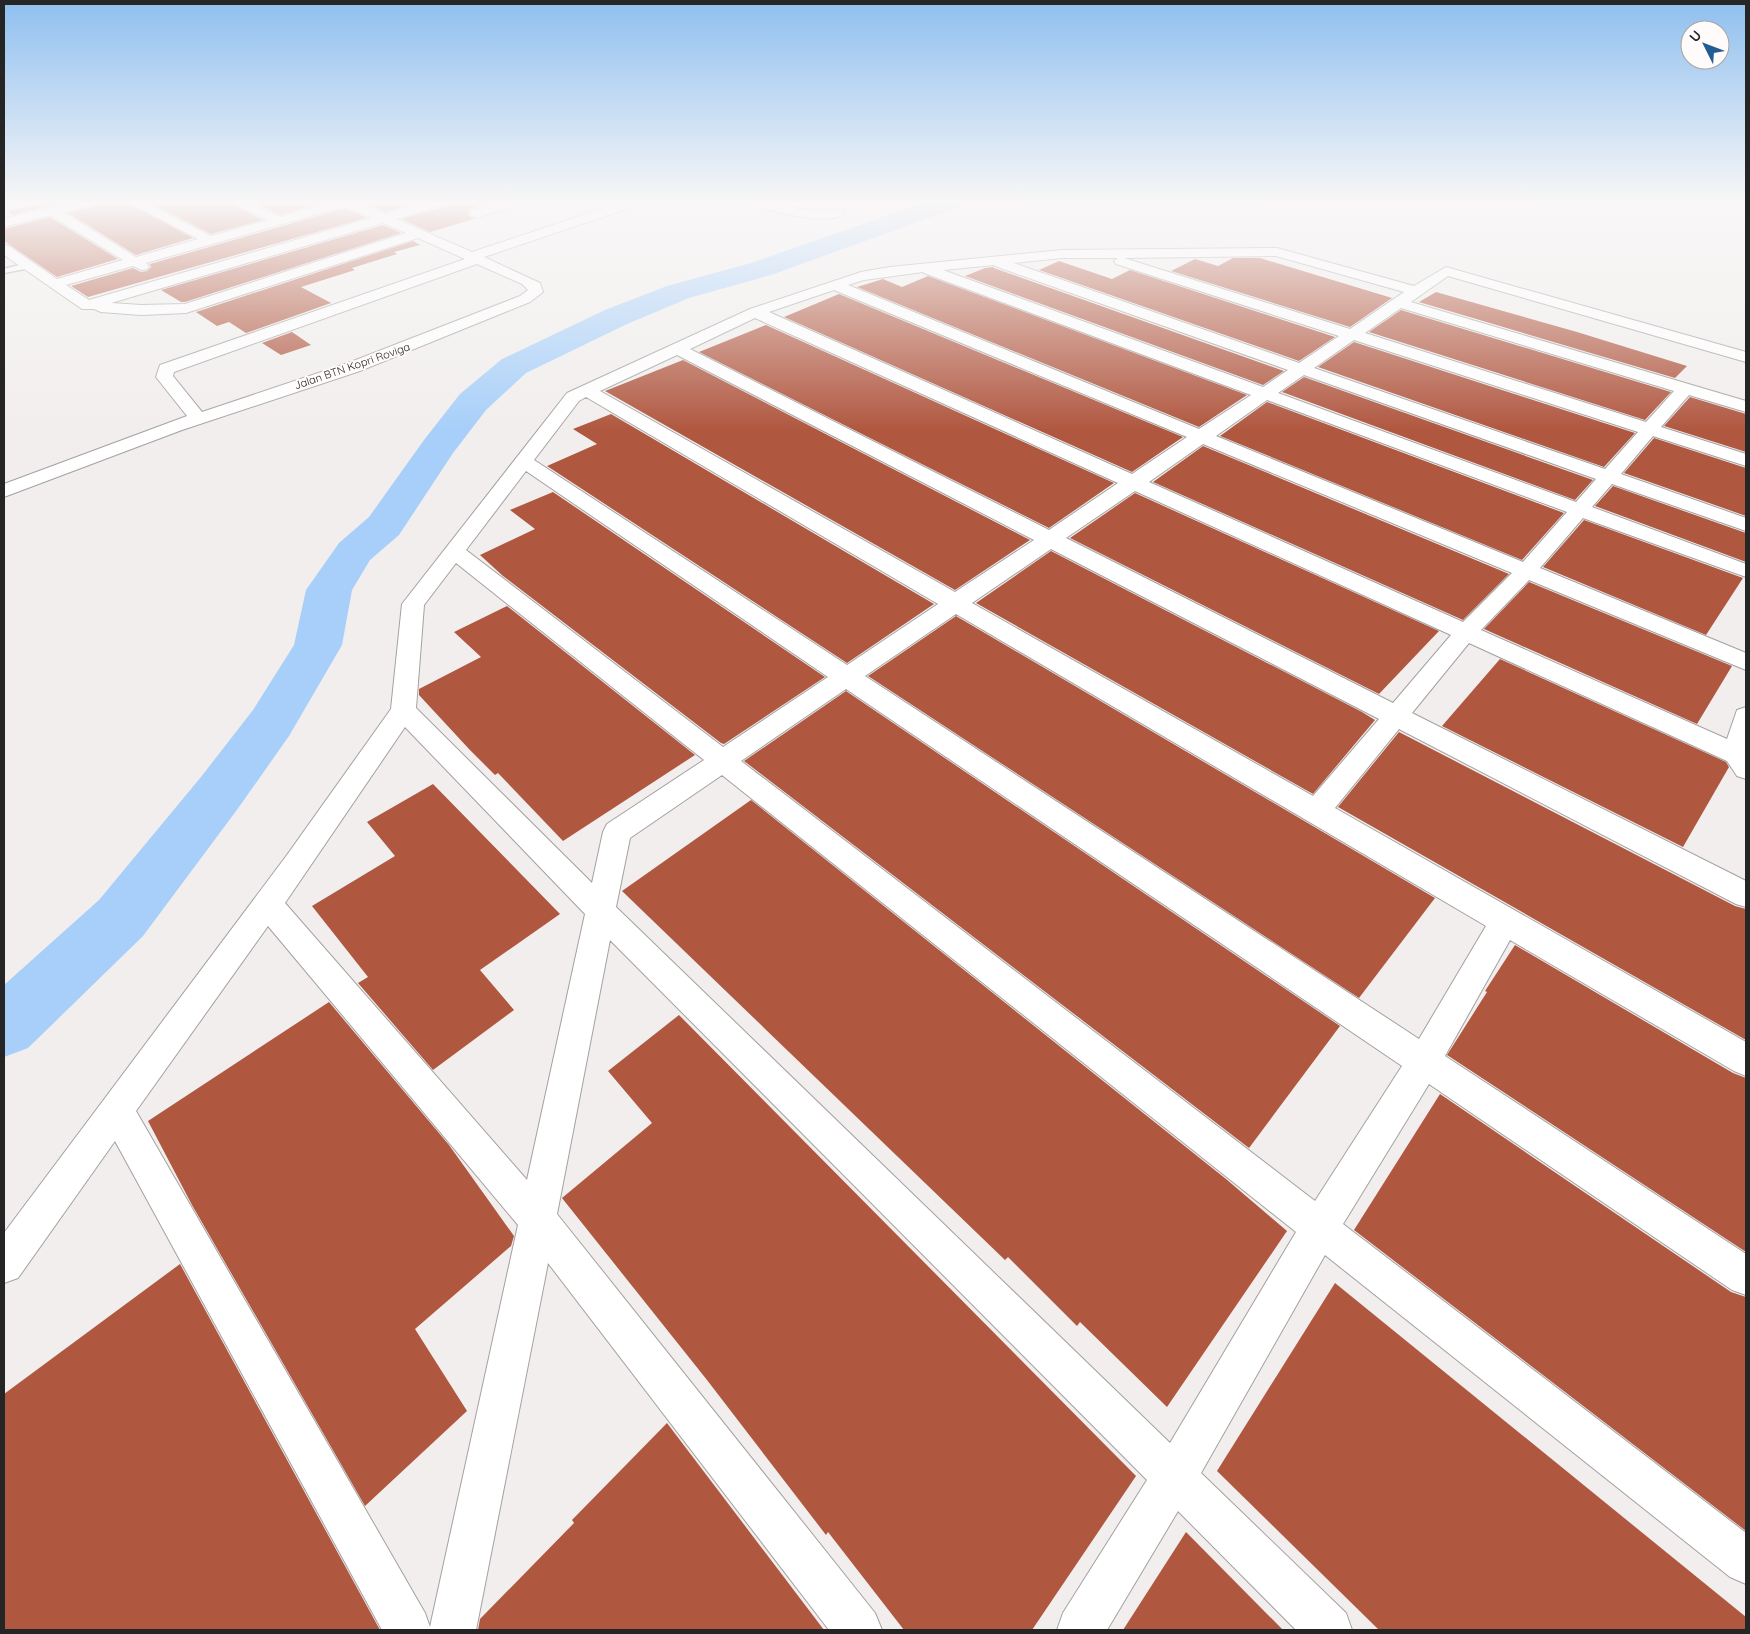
<svg xmlns="http://www.w3.org/2000/svg" width="1750" height="1634" viewBox="0 0 1750 1634" font-family="Quicksand,sans-serif">
<style>
.lines{fill:none;stroke-linecap:round;stroke-linejoin:round}
.river{fill:#a7cff9;fill-rule:evenodd}
.building{fill:#b05740}
.lane-casing{stroke:#a4a1a0;stroke-width:3}
.street-casing{stroke:#a4a1a0;stroke-width:2}
.lane{fill:#fff;fill-rule:evenodd}
.street{fill:#fff;fill-rule:evenodd}
.labels{text-anchor:middle;dominant-baseline:central;stroke-width:4;stroke-linejoin:round;paint-order:stroke}
.far-street-label{font-size:11px;fill:#262525;stroke:#fffbfa}
</style>
<rect width="100%" height="100%" fill="#f1eeed"/>
<g class="lines">
<path class="river" d="M928,201h38l-4,5 -191,69 -82,23 -62,26 -101,49 -40,37 -33,43 -54,82 -29,25 -18,30 -10,55 -53,91 -50,71 -96,129 -115,112 -24,9v-72l95,-85 102,-123 52,-67 41,-65 12,-55 33,-47 30,-26 55,-77 36,-46 42,-35 103,-49 62,-24 84,-23z"/>
</g>
<g class="building">
<path d="M51,201h16l-55,14 -4,-4z"/>
<path d="M98,201h26l69,37 -57,17 -68,-42 26,-7z"/>
<path d="M146,201h82l34,19 -51,14z"/>
<path d="M250,201h79l-49,14z"/>
<path d="M361,201h61l-37,11z"/>
<path d="M450,201h49l-29,8 -2,6 6,4 -44,13 -29,-13 46,-13z"/>
<path d="M345,208l21,10 -278,79 -17,-11 62,-18 8,4 6,-1 4,-4 -1,-3z"/>
<path d="M50,217l68,42 -61,18 -53,-36v-12z"/>
<path d="M383,225l18,8 -216,69h-4l-20,-12z"/>
<path d="M413,241l7,4 -26,7 3,2 -45,14 3,2 -54,17 30,16 -85,30 -17,-11 -12,4 -21,-14z"/>
<path d="M1233,258h27l132,40 -42,29 -179,-56 24,-12 23,7z"/>
<path d="M1059,261l53,18 18,-9 205,67 -36,24 -260,-91z"/>
<path d="M993,267l1,1 290,103 -21,14 -298,-109 20,-8z"/>
<path d="M928,276l319,119 -48,32 -342,-140 26,-8 19,8z"/>
<path d="M1436,292l141,40 110,34 -12,12 -256,-76z"/>
<path d="M839,294l344,143 -51,35 -348,-155z"/>
<path d="M1401,310l270,82 -26,28 -276,-88z"/>
<path d="M766,325l348,158 -65,45 -350,-176z"/>
<path d="M292,332l19,13 -30,10 -19,-12z"/>
<path d="M1354,342l281,91 -31,34 -286,-100z"/>
<path d="M683,360l347,180 -75,50 -350,-199z"/>
<path d="M1304,377l289,103 -18,20 -293,-108z"/>
<path d="M1690,397l56,17v38l-82,-26z"/>
<path d="M1267,402l297,111 -42,47 -302,-124z"/>
<path d="M611,414l323,190 -87,59 -300,-197 50,-22 -24,-15z"/>
<path d="M1654,438l92,30v48l-122,-43z"/>
<path d="M1203,446l306,128 -46,46 -310,-138z"/>
<path d="M1613,486l133,47v29l-151,-56z"/>
<path d="M553,492l272,185 -101,67 -3,-1 -218,-167 -23,-21 55,-26 -25,-19z"/>
<path d="M1135,493l304,138 -60,63 -309,-156z"/>
<path d="M1584,520l159,58 -37,57 -163,-68z"/>
<path d="M1051,551l311,161 13,8 -62,74 -337,-191z"/>
<path d="M1529,582l203,84 -35,58 -213,-95z"/>
<path d="M507,606l188,149 -132,86 -65,-68 -3,2 -26,-26 -50,-54v-6l62,-32 -27,-25z"/>
<path d="M956,616l479,282 -76,100 -491,-322z"/>
<path d="M1500,659l226,103 3,5 -46,80 -241,-121z"/>
<path d="M846,691l494,335 -91,122 -505,-387z"/>
<path d="M1399,732l336,174 11,3v131l-408,-233z"/>
<path d="M433,784l127,130 -80,56 34,40 -81,60 -75,-87 10,-6 -56,-71 83,-50 -28,-34z"/>
<path d="M751,800l475,379 61,52 -120,176 -87,-85 -3,4 -69,-69 -3,3 -383,-369z"/>
<path d="M1515,945l218,128 13,5v174l-299,-197 40,-63 -2,-1z"/>
<path d="M329,1002l120,143 65,91 -3,10 -96,83 52,82 -102,95 -173,-301 -44,-84z"/>
<path d="M679,1015l457,461 -104,154h-128l-76,-98 -2,3 -119,-155 -145,-182 90,-75 -44,-52z"/>
<path d="M1440,1094l291,198 15,5v234l-392,-301z"/>
<path d="M180,1264l200,366h-376v-236z"/>
<path d="M1335,1283l411,334v13h-367l-162,-159z"/>
<path d="M667,1423l157,207h-346l2,-11 94,-96 -2,-3z"/>
<path d="M1186,1532l97,98h-160z"/>
</g>
<g class="lines">
<g class="lane-casing">
<path id="lane" d="M27,263l3,1v4l-26,5v-4z"/>
</g>
<g class="street-casing">
<g id="street">
<path d="M75,201h21l-2,3 -31,8 73,45 62,-18 -72,-38h16l69,35 56,-16 -37,-19h16l34,16 56,-16h20l29,13 44,-13h19l-2,3 -50,15 76,33 153,-51h18l-2,3 -157,53 56,26 3,9 -13,10 -170,69 -178,59 -178,67v-13l183,-68 -31,-39 4,-12 305,-106 -47,-21 -232,75 -45,2 -40,-3 -7,-3h-12l-78,-54v-10l5,1 48,33 66,-19 -73,-45 -46,12v-8zM345,206l26,12 -282,82 -23,-15 67,-19 9,4 5,-1 2,-3 -3,-3zM383,223l23,10 -221,71 -44,1 -30,-2zM477,264l45,20 6,6 -8,6 -172,67 -146,49 -29,-36 1,-4z"/>
<path d="M506,201h19l-2,3 -47,14 -6,-4 1,-3z"/>
<path d="M748,201c22,0 43,8 66,9 9,0 24,-4 30,3 -13,15 -77,-3 -94,-9z"/>
<path d="M1277,248l137,38 32,-19 300,85v10l-298,-86 -37,26 335,99v11l-57,-17 -28,32 85,27v12l-93,-30 -32,38 125,44v13l-134,-47 -20,23 154,57v13l-163,-59 -43,50 206,85v17l-217,-90 -48,50 246,109 10,-29 9,-3v72l-9,-3 -10,-15 -258,-118 -57,70 334,168v26l-10,-3 -337,-175 -64,79 411,234v34l-12,-5 -224,-131 -65,116 301,198v41l-14,-5 -303,-206 -86,140 403,309v51l-16,-7 -405,-322 -124,218 145,140 6,17h-56l-118,-119 -71,119h-50l6,-17 84,-133 -537,-540 -53,274 318,399 7,17h-53l-281,-367 -72,367h-94l-267,-489 -97,137 -14,5v-50l283,-378 104,-146 11,-105 165,-211 183,-84 111,-37 29,-5 172,-17zM1276,256l128,36 -54,37 -226,-71zM1062,258h56l-4,3 2,3 223,72 -40,27 -285,-100zM994,265l1,1 293,104 -25,17 -320,-117zM923,272l1,1 327,122 -52,34 -351,-144 16,-5zM834,290l353,147 -55,37 -363,-162zM1401,308l273,83 -28,31 -281,-89zM755,318l363,165 -69,47 -359,-181zM1354,340l284,92 -33,37 -291,-101zM677,355l357,185 -79,52 -355,-201zM1304,375l292,104 -20,23 -298,-109zM586,397l352,207 -91,61 -313,-205 45,-59zM1267,400l300,112 -44,50 -307,-126zM1203,444l309,129 -49,49 -314,-140zM526,471l302,206 -105,70 -257,-197zM1135,491l316,144 -58,68 -327,-165zM1051,549l328,170 -66,77 -341,-193zM456,563l248,197 -97,64 -4,8 -11,51 -176,-175 8,-103zM956,614l530,312 -67,113 -554,-363zM846,689l556,377 -87,135 -574,-440zM405,727l180,187 -58,266 -242,-277zM722,775l574,457 -126,211 -554,-536 14,-69zM268,926l250,299 -88,402 -5,-14 -289,-502z"/>
</g>
</g>
<use href="#lane" class="lane"/>
<use href="#street" class="street"/>
</g>
<linearGradient id="sky" x2="0" y2="1"><stop stop-color="#8ebfef"/><stop offset="0.47" stop-color="#f9f7f7"/><stop offset="1" stop-color="#f9f7f7" stop-opacity="0"/></linearGradient>
<rect width="1750" height="430" fill="url(#sky)"/>
<g class="labels">
<g class="far-street-label">
<text transform="translate(352 366) rotate(-19)">Jalan BTN Kopri Roviga</text>
</g>
</g>
<rect width="1750" height="1634" fill="none" stroke="#262525" stroke-width="10"/>
<g transform="translate(1705 45) rotate(312)"><circle r="24" fill="#fffbfa" stroke="#a8a5a5"/>
<path d="M0-4L9 19L0 12L-9 19Z" fill="#225c93"/>
<text y="-8" font-size="14" font-weight="bold" text-anchor="middle" fill="#262525">U</text>
</g>
</svg>
